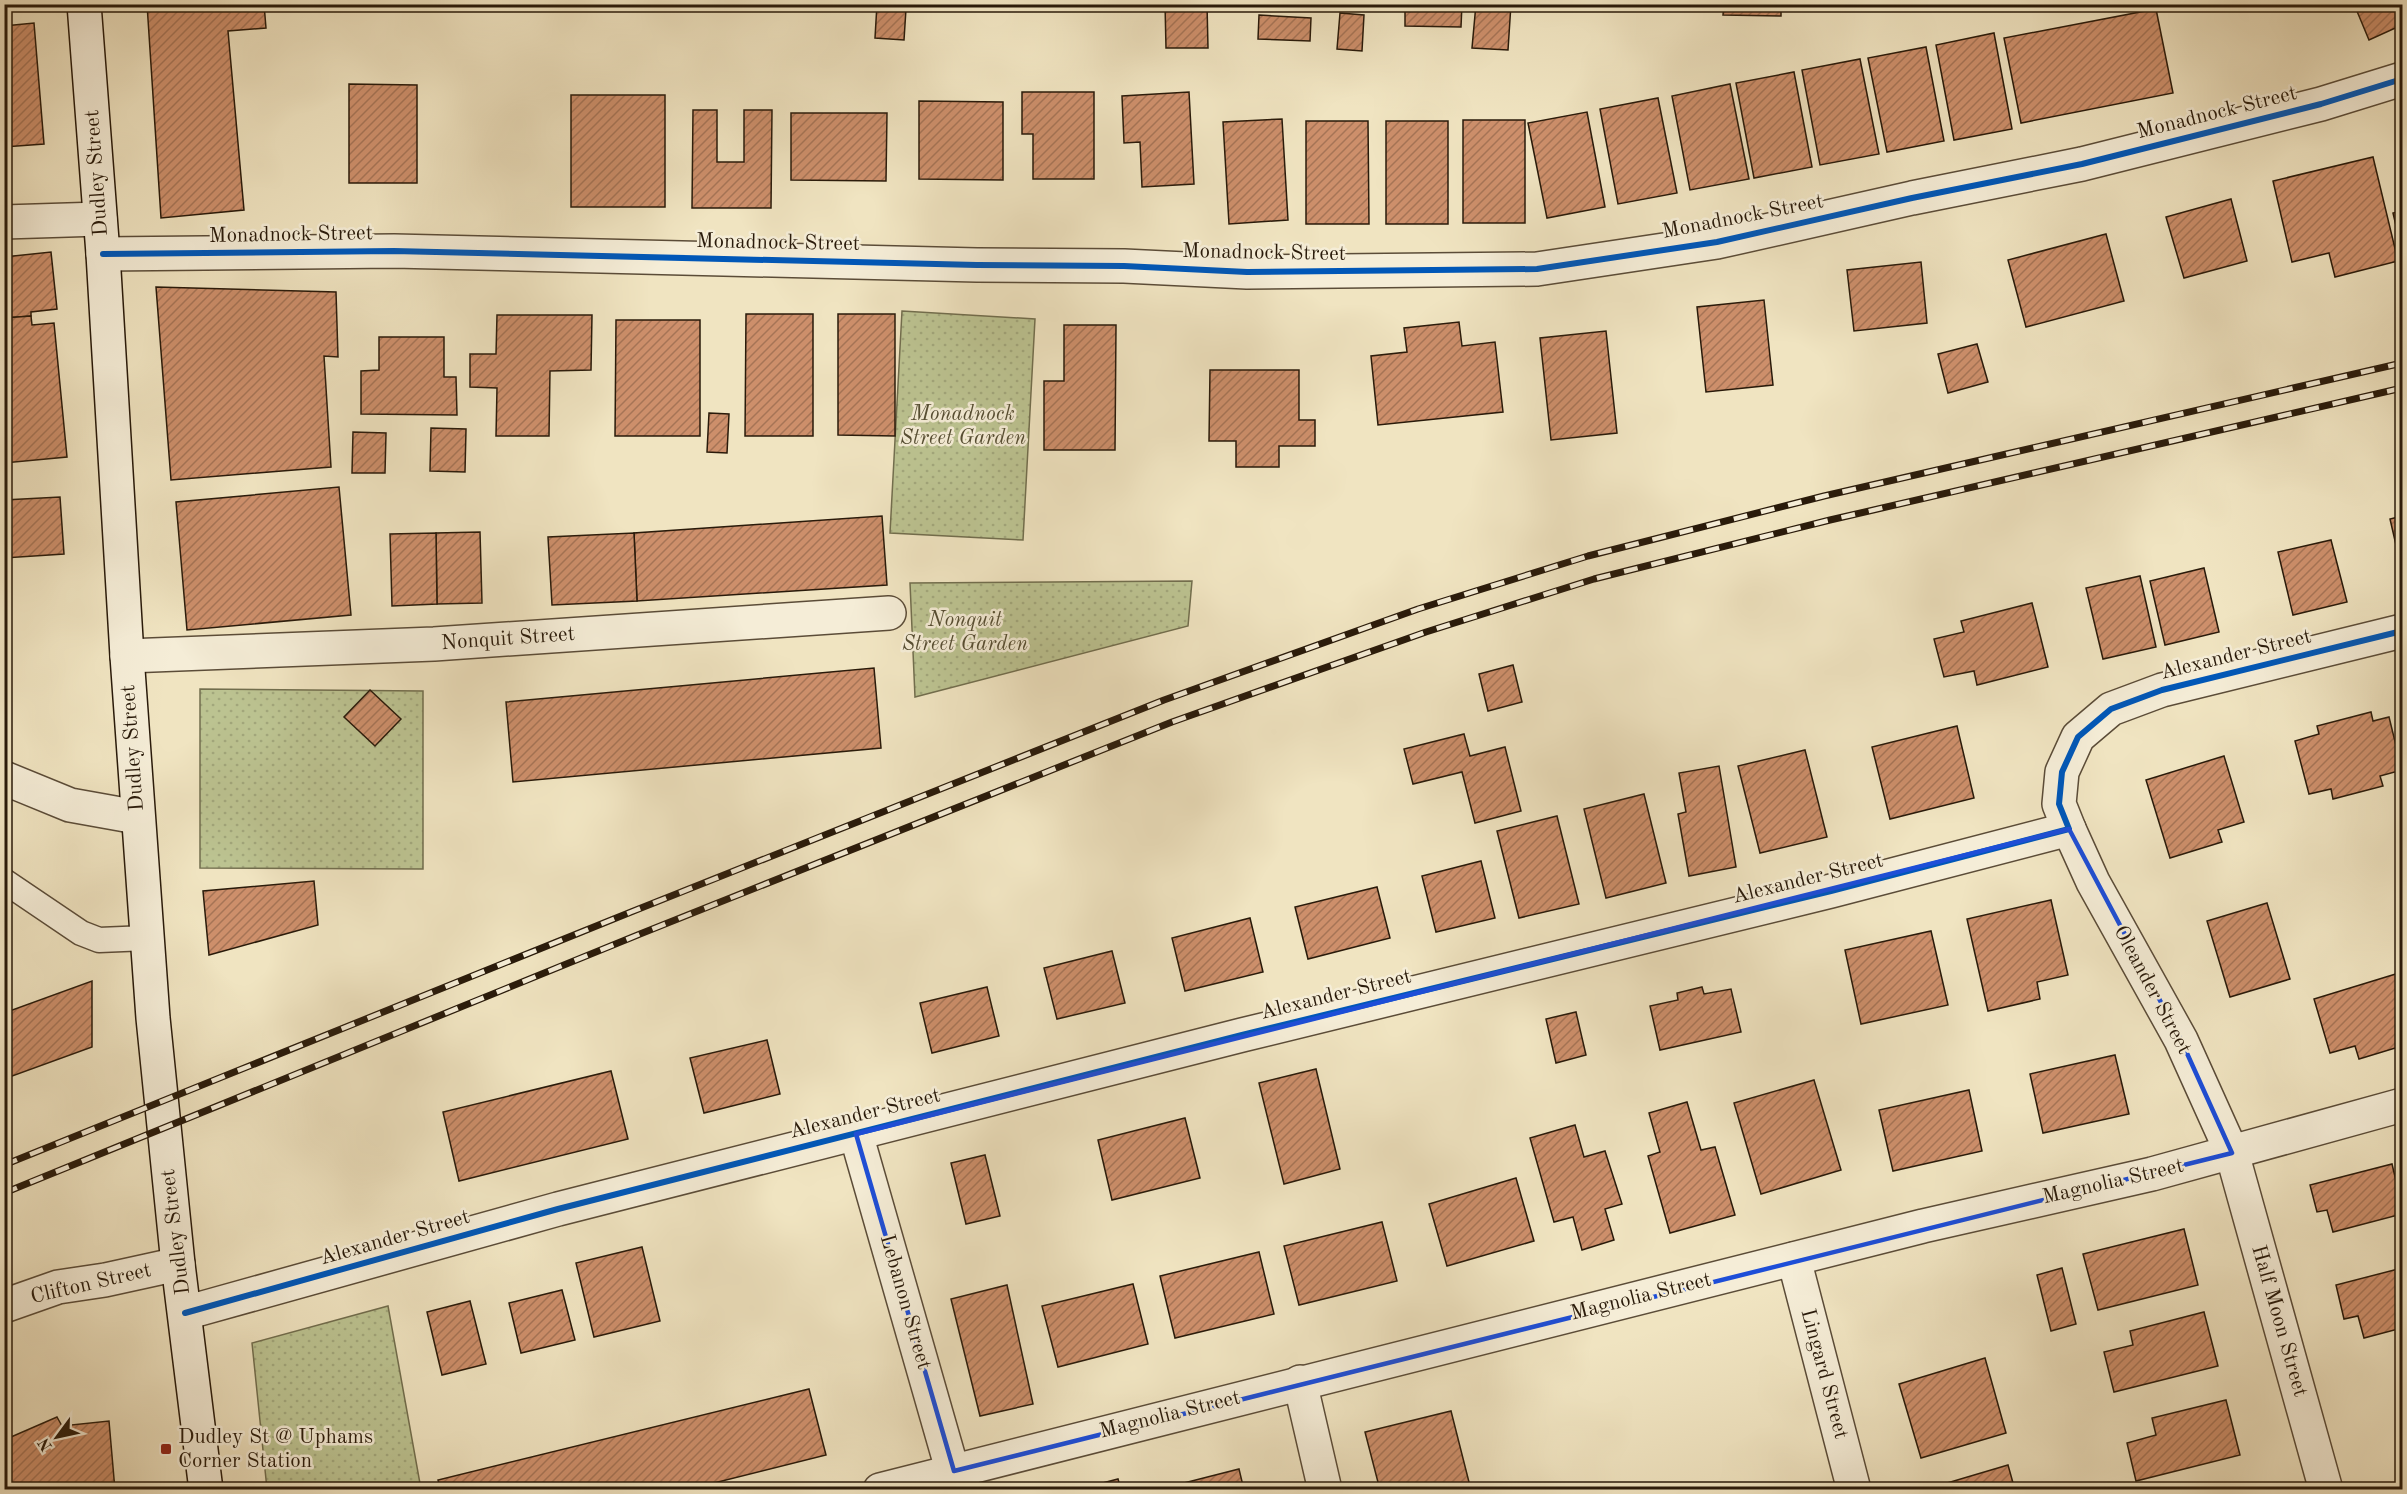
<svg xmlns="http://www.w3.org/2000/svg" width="2407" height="1494" viewBox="0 0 2407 1494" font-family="'Old Standard TT',serif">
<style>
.grass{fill:url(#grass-dots);stroke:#726e4e;stroke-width:1.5}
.building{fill:url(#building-hatch);stroke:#291a0a;stroke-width:1.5}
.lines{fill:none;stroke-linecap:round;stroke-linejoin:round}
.service-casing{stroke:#5b4c38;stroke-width:27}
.minor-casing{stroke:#5b4c38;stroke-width:36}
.secondary-casing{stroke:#291a0a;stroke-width:36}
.service{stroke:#f5edd7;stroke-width:24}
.minor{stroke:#f5edd7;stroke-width:33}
.secondary{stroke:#f5edd7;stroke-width:33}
.rail-casing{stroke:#291a0a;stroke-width:7}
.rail{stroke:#f5edd7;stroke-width:4.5;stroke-dasharray:14;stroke-linecap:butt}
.cycleway-casing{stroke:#f5edd7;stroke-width:10}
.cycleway{stroke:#0057b8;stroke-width:6}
.marked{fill:none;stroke:#1d4ed8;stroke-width:4.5;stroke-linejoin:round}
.poi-dot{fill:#8f2418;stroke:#f5edd7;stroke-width:2}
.labels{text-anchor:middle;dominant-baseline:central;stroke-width:5;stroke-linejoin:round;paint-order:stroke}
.street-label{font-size:21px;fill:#291a0a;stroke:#f5edd7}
.park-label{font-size:21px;font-style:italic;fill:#554d32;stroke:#f5edd7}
.poi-label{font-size:21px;fill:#291a0a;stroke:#f5edd7;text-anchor:start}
</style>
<defs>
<pattern id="grass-dots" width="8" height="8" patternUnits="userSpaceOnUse" patternTransform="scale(1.5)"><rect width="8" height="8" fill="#bcc391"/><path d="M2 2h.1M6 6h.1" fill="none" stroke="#a2a77c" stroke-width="1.8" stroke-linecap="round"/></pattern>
<pattern id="building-hatch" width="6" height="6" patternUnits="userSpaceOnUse" patternTransform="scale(1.5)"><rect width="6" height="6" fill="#cd8f6b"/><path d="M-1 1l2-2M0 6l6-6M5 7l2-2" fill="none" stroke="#a67456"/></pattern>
</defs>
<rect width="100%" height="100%" fill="#f0e4c1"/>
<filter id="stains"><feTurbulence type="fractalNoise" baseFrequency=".00333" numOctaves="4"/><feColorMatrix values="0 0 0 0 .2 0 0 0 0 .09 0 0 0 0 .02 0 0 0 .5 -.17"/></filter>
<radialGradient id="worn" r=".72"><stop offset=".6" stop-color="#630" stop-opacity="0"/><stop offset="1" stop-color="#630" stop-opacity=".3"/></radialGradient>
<g class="grass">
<path d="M902,311l133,8 -12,221 -133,-7z"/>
<path d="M1192,581l-4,45 -273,71 -5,-114z"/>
<path d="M200,689l223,2v178l-223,-1z"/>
<path d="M388,1306l33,183h-154l-15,-146z"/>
</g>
<g class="building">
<path d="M147,4h117l2,24 -38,3 16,179 -83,8z"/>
<rect x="477" y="4" width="25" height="6"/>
<path d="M877,4h22v4l7,1 -2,31 -29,-2z"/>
<path d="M1165,4h42l1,44h-42z"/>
<path d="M1405,4h57l-1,23 -56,-1z"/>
<path d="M1476,4h35l-3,46 -36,-2z"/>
<path d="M1551,4h77v4l-77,-2z"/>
<path d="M1724,4h57v12l-58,-1z"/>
<path d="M2354,4h48v21l-33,15z"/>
<path d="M2156,9l17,84 -152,30 -17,-85z"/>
<path d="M1340,13l24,2 -2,36 -25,-2z"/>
<path d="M1259,15l52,3 -1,23 -52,-2z"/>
<path d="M34,23l10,121 -40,3v-121z"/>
<path d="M1994,33l18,96 -58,11 -18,-95z"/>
<path d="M1926,47l18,94 -57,11 -19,-94z"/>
<path d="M1860,59l19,95 -59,11 -18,-95z"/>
<path d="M1794,72l18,95 -58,11 -18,-95z"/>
<path d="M349,84l68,1v98h-68z"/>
<path d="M1730,84l19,95 -59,11 -18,-94z"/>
<path d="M1022,92h72v87h-61v-45h-11z"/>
<path d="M1189,92l5,92 -52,3 -2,-45 -16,1 -2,-47z"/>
<rect x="571" y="95" width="94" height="112"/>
<path d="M1658,98l19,95 -59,11 -18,-95z"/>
<path d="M919,101l84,1v78l-84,-1z"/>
<path d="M693,110h24v52h27v-52h28l-1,98h-79z"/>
<path d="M1587,112l18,95 -58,11 -19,-95z"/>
<path d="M791,113h96l-1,68 -95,-1z"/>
<path d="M1282,119l6,101 -59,4 -6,-102z"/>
<rect x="1463" y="120" width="62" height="103"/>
<path d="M1306,121h62l1,103h-63z"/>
<rect x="1386" y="121" width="62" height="103"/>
<path d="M2373,157l25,104 -63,16 -6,-24 -37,9 -19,-81z"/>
<path d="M2231,199l16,62 -63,17 -18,-61z"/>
<path d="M2402,211v40l-9,-38z"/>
<path d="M2106,234l18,67 -98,26 -18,-67z"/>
<path d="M51,252l6,57 -26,3v4l-27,2v-61z"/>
<path d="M1921,262l6,61 -73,8 -7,-61z"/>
<path d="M156,287l180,5 2,65 -14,-1 7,111 -160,13z"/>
<path d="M1764,300l9,85 -67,7 -9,-85z"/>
<path d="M746,314h67v122h-68z"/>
<path d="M838,314h57v122l-57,-1z"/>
<path d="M497,315h95l-1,55 -41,1 -1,65h-53l1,-48 -27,-1v-33h26z"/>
<path d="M31,316l1,9 22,-2 13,134 -63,6v-145z"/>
<path d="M616,320h84v116h-85z"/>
<path d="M1459,322l3,24 33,-4 8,70 -125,13 -7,-69 36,-4 -3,-24z"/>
<path d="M1064,325h52l-1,125h-71v-69h20z"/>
<path d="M1606,331l11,102 -66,7 -11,-102z"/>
<path d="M379,337h65v40h12l1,38 -96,-1v-43l18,-1z"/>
<path d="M1977,344l11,38 -40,11 -10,-39z"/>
<path d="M1210,370h89v50h16v26h-36v21h-43v-26h-27z"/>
<path d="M709,413l20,1 -2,39 -20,-1z"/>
<path d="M431,428l35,1 -1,43 -35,-1z"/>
<path d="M353,432l33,1 -1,40h-33z"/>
<path d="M339,487l12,128 -164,15 -11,-128z"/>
<path d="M60,497l4,57 -60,4v-58z"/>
<path d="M882,516l5,69 -250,16 -3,-68z"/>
<path d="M2402,516v55l-12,-52z"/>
<path d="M480,532l2,71 -45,1 -1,-71z"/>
<path d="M436,533l1,71 -45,2 -2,-72z"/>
<path d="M634,533l3,68 -85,4 -4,-68z"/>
<path d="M2331,540l16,62 -54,13 -15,-63z"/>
<path d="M2204,568l15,64 -54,13 -15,-64z"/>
<path d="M2140,576l16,71 -53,12 -17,-71z"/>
<path d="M2032,603l16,64 -71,18 -3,-14 -30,6 -10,-38 30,-7 -3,-11z"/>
<path d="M1513,665l9,37 -34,9 -9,-37z"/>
<path d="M874,668l7,80 -368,34 -7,-80z"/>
<path d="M370,690l31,29 -26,27 -31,-29z"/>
<path d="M2371,712l2,9 16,-4 13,53 -22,6 3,10 -50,13 -2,-10 -22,5 -14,-53 24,-7 -2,-8z"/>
<path d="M1957,726l17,72 -84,21 -18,-72z"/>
<path d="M1464,734l6,22 35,-9 16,64 -46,12 -13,-51 -49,12 -9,-35z"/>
<path d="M1805,750l22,87 -67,16 -22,-87z"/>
<path d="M2224,756l20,66 -26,8 4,12 -52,16 -24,-78z"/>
<path d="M1719,766l17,101 -47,9 -11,-62 8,-2 -7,-39z"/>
<path d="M1644,794l22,89 -60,15 -22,-89z"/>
<path d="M1557,816l22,88 -60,14 -22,-87z"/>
<path d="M1481,861l14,57 -59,14 -14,-56z"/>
<path d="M314,881l4,44 -109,30 -6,-64z"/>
<path d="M1377,887l13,51 -82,21 -13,-52z"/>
<path d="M2051,900l17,75 -31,7 3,17 -52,12 -21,-92z"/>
<path d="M2267,903l23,76 -60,18 -23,-76z"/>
<path d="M1250,918l13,54 -78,19 -13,-53z"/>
<path d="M1931,931l17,74 -87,19 -16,-74z"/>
<path d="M1112,951l13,52 -68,16 -13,-51z"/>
<path d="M2399,973l3,12v61l-43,13 -4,-13 -25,7 -16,-54z"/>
<path d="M92,981v66l-88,32v-66z"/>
<path d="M987,987l12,49 -67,17 -12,-50z"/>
<path d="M1702,987l2,7 27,-5 10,43 -81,18 -10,-44 28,-6 -1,-7z"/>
<path d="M1576,1012l10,43 -30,8 -10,-44z"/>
<path d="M767,1040l13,54 -76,19 -14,-55z"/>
<path d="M2115,1055l14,59 -86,19 -13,-59z"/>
<path d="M1316,1069l24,100 -56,15 -25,-101z"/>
<path d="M611,1071l17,68 -169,42 -16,-69z"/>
<path d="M1814,1080l27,90 -80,24 -27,-91z"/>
<path d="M1969,1090l13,61 -89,20 -14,-61z"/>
<path d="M1687,1102l14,48 14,-3 20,68 -65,18 -22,-77 12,-4 -11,-39z"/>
<path d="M1185,1118l15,60 -88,22 -14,-60z"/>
<path d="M1575,1125l9,32 21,-6 17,53 -17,5 9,31 -32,10 -9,-33 -19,5 -24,-84z"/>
<path d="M985,1155l15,61 -34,8 -15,-61z"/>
<path d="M2392,1164l10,42v8l-69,18 -6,-22 -10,2 -7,-27z"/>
<path d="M1516,1178l18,63 -87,25 -18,-62z"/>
<path d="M1382,1222l15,59 -98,24 -15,-59z"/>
<path d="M2184,1229l14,56 -100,25 -15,-56z"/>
<path d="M642,1247l18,74 -66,16 -18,-74z"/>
<path d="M1259,1252l15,62 -99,24 -15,-62z"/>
<path d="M2062,1268l14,56 -25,7 -14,-56z"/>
<path d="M2402,1268v60l-38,10 -6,-22 -14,3 -8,-34z"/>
<path d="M1133,1284l15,60 -90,23 -16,-61z"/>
<path d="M1007,1285l26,119 -53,12 -29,-117z"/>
<path d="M562,1290l13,50 -54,13 -12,-50z"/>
<path d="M470,1301l16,63 -44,11 -15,-63z"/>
<path d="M2204,1312l14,54 -104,26 -10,-40 29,-7 -3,-14z"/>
<path d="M1985,1358l21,75 -85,25 -22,-74z"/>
<path d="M809,1389l17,66 -140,35h-245l-3,-10z"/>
<path d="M2226,1400l14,55 -104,26 -9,-38 29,-8 -4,-17z"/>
<path d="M1451,1411l20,79h-91l-15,-58z"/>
<path d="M57,1417l5,9 47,-5 6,69h-111v-50z"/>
<path d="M2008,1465l7,25h-85v-2z"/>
<path d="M1239,1469l5,21h-80v-2z"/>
<path d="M1118,1479l3,11h-45z"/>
</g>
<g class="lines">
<g class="service-casing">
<path id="service" d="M4,881l77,52 18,7 48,-2"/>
</g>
<g class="minor-casing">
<g id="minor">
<path d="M4,222l96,-3"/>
<path d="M103,254l291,-3 583,14 147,1 123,6 290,-3 180,-27 195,-44 170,-34 239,-60 81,-25"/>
<path d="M127,656l307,-12 455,-31"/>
<path d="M4,778l66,27 67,12"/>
<path d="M2069,829l24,53 88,158 51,113 94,337"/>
<path d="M856,1134l102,356"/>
<path d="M1794,1259l60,231"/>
<path d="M4,1306l54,-19 47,-7 73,-16"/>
<path d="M185,1313l373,-104 684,-174 589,-144 238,-62 -10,-25 3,-32 16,-35 33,-28 51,-19 240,-59"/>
<path d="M1300,1382l25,108"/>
<path d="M880,1490l1043,-264 229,-52 250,-69"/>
</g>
</g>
<g class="secondary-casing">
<path id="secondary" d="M84,4l19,250 24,402 26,362 25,246 28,226"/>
</g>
<use href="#service" class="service"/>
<use href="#minor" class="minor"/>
<use href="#secondary" class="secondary"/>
<g class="rail-casing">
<g id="rail">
<path d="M4,1165l627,-253 533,-212 254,-91 170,-53 236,-60 578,-133"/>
<path d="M4,1193l636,-259 532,-212 254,-90 168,-53 236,-59 572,-132"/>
</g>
</g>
<use href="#rail" class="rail"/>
<g class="cycleway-casing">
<g id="cycleway">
<path d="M103,254l291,-3 583,14 147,1 123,6 290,-3 180,-27 195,-44 170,-34 239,-60 81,-25"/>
<path d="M185,1313l373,-104 684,-174 589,-144 238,-62 -10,-25 3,-32 16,-35 33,-28 51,-19 240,-59"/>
</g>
</g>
<use href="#cycleway" class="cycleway"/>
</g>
<path class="marked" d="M2069,829l112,211 51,113 -1278,318 -98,-337z"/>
<rect class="poi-dot" x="160" y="1443" width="12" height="12" rx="3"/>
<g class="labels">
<g class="street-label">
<text transform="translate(2217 113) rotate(-14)">Monadnock Street</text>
<text transform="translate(97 173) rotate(-94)">Dudley Street</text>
<text transform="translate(1743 217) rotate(-11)">Monadnock Street</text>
<text transform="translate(291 235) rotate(-1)">Monadnock Street</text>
<text transform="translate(778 243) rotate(1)">Monadnock Street</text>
<text transform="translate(1264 253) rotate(1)">Monadnock Street</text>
<text transform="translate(508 639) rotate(-4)">Nonquit Street</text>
<text transform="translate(2236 655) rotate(-14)">Alexander Street</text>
<text transform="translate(133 748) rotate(-94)">Dudley Street</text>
<text transform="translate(1808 879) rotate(-14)">Alexander Street</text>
<text transform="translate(2152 990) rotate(62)">Oleander Street</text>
<text transform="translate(1336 995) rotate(-14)">Alexander Street</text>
<text transform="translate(865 1114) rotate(-14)">Alexander Street</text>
<text transform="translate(2113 1182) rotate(-13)">Magnolia Street</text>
<text transform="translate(176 1232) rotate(-97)">Dudley Street</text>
<text transform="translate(395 1238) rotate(-16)">Alexander Street</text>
<text transform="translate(91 1284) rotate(-13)">Clifton Street</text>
<text transform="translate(1641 1297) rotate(-14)">Magnolia Street</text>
<text transform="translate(905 1302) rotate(74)">Lebanon Street</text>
<text transform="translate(2279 1321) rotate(74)">Half Moon Street</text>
<text transform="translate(1824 1374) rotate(75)">Lingard Street</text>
<text transform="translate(1170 1415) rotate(-14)">Magnolia Street</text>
</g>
<g class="park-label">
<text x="963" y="414">Monadnock<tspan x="963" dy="24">Street Garden</tspan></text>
<text x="965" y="620">Nonquit<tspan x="965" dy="24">Street Garden</tspan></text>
</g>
<g class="poi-label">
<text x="178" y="1437">Dudley St @ Uphams<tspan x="178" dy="24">Corner Station</tspan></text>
</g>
</g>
<rect width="2407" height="1494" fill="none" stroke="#f0e4c1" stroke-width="24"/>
<rect x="6" y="6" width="2395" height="1482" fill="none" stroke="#291a0a" stroke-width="3"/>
<rect x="12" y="12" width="2383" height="1470" fill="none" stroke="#291a0a" stroke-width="1.5"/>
<g transform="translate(57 1437) rotate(237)" stroke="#f5edd7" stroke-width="4.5" paint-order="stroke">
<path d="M0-4.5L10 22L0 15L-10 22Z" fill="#291a0a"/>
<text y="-9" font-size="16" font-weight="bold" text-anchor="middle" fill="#291a0a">N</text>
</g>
<rect width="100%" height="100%" filter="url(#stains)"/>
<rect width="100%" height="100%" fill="url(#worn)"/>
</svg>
